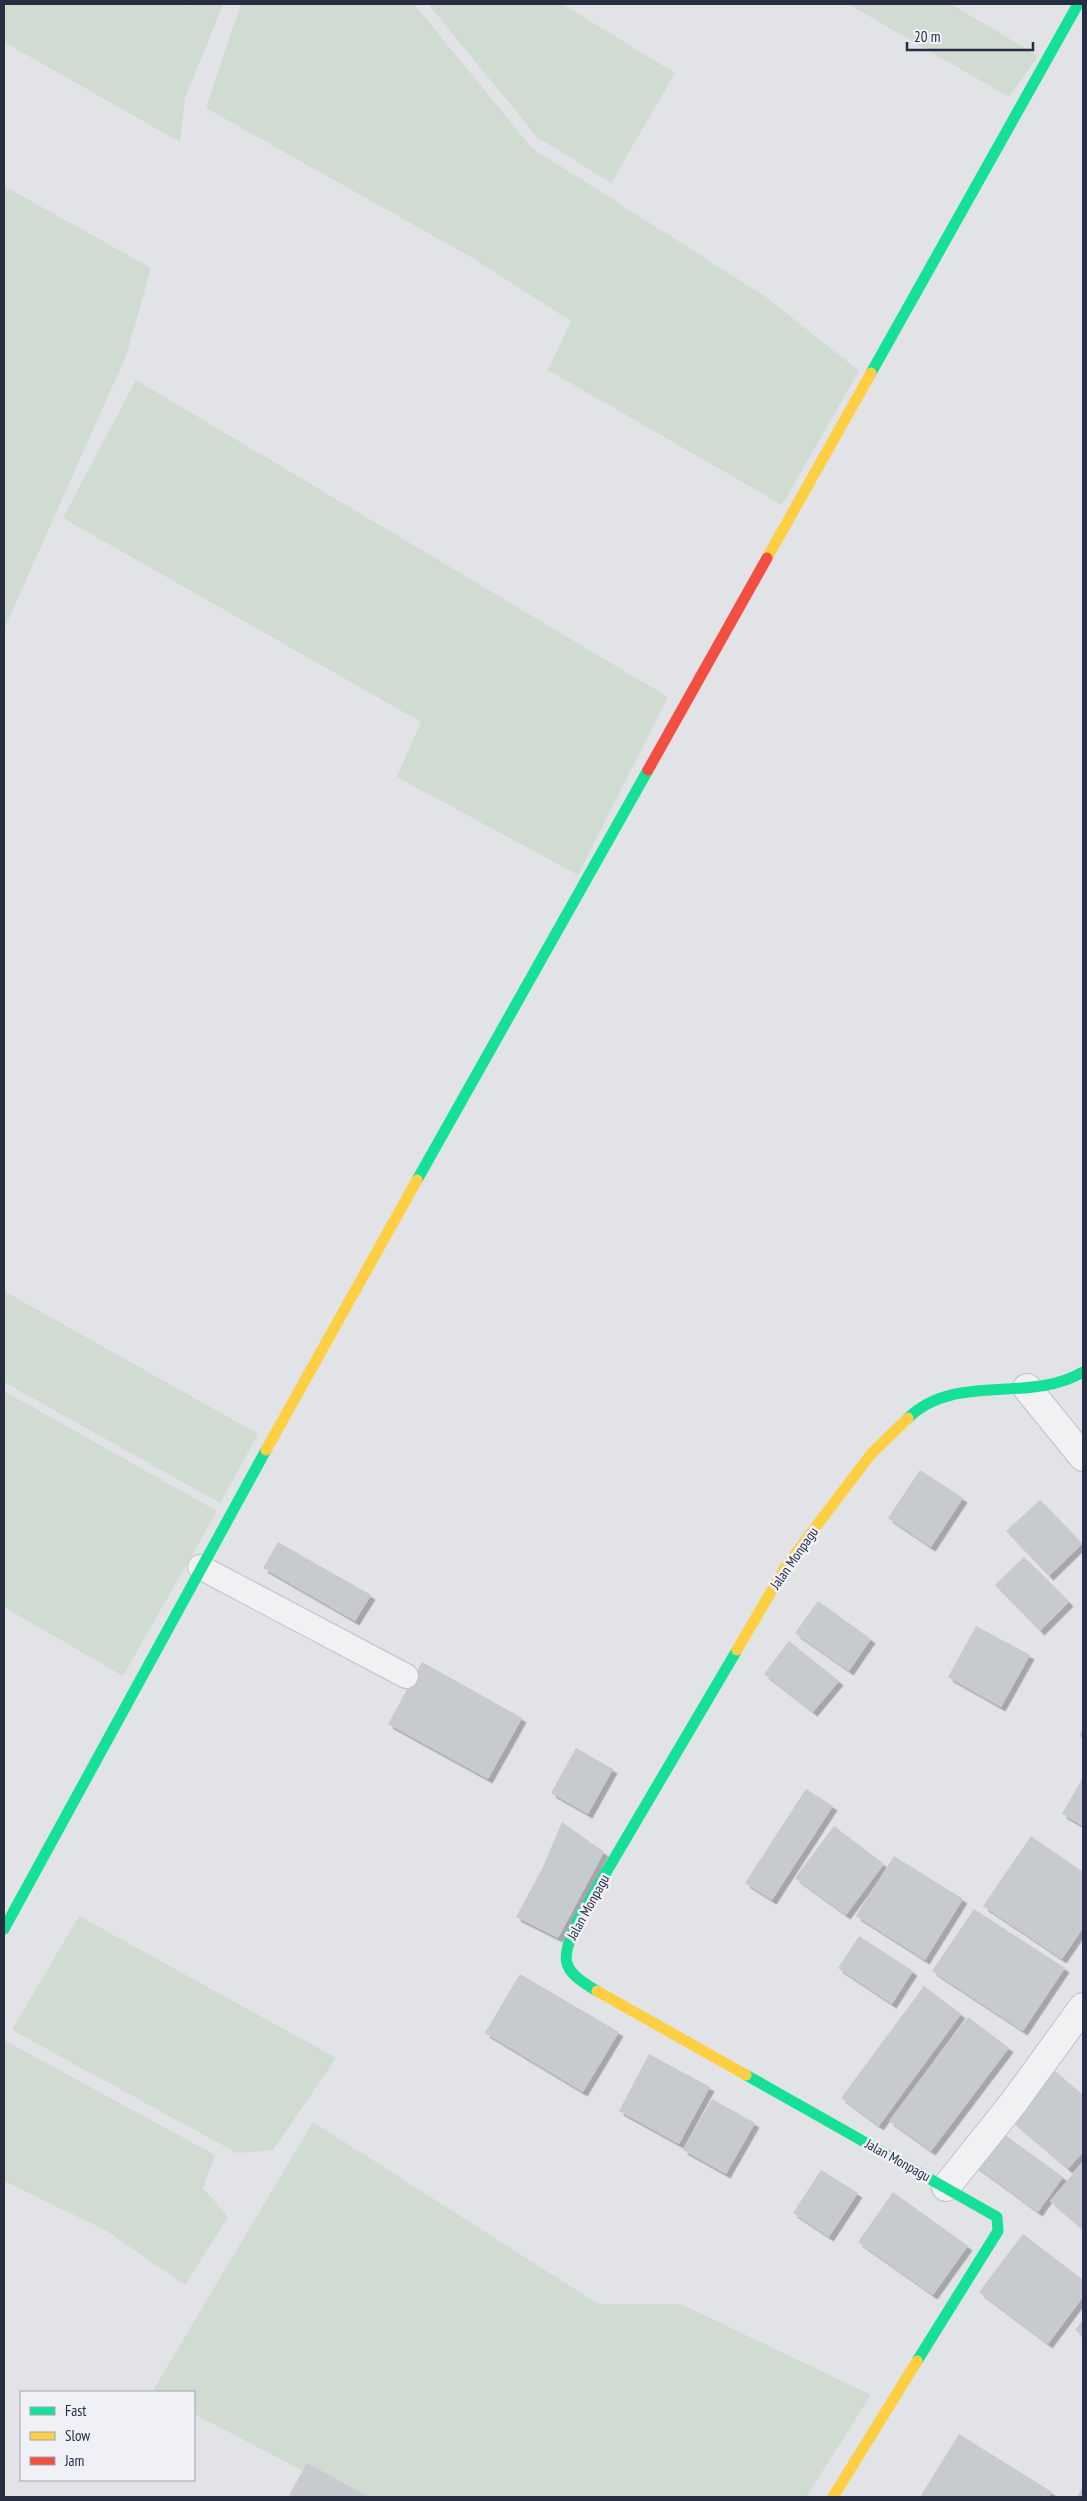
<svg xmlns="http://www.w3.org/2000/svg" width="1087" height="2501" viewBox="0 0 1087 2501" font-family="'PT Sans Narrow',sans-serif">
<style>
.green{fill:#d0dbd2}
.building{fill:#c7cace;filter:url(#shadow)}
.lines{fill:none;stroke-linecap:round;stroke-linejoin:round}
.lane-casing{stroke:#bfc1c5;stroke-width:26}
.street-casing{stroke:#bfc1c5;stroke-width:30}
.lane{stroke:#f1f1f3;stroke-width:24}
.street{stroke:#f1f1f3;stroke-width:28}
.fast{stroke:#16e098;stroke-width:11}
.slow{stroke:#ffcf43;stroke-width:11}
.jam{stroke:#f24e42;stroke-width:11}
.labels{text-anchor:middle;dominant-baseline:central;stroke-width:5;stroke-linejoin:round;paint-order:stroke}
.street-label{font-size:14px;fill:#272e41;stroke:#eff1f7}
</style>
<defs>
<filter id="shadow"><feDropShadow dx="4.5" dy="4.5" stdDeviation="0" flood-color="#0004"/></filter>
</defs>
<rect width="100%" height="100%" fill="#e1e3e7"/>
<g class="green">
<path d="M4,4h180l9,5 -7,-5h37l-38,94 -5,44 -176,-100z"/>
<path d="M241,4h173l118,144 234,149 93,74 -77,134 -234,-135 23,-49 -100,-64 -265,-149z"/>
<path d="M428,4h134l113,69 -64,110 -74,-46z"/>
<path d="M848,4h103l87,52 -29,41z"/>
<path d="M4,186l147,82 -25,88 -122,273z"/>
<path d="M136,380l532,317 -90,178 -181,-98 24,-55 -358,-204z"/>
<path d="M4,1291l254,143 -38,69 -216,-121z"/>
<path d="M4,1391l213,120 -94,165 -119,-69z"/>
<path d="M79,1916l257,142 -63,92 -36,3 -225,-123z"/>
<path d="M4,2040l211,115 -12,33 25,29 -43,68 -78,-54 -103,-50z"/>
<path d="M313,2122l285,182h83l190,91 -65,102h-453l-159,-83v-22h-42z"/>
</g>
<g class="building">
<path d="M920,1470l43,28 -32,49 -43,-29z"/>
<path d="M1040,1500l42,44 -33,32 -43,-45z"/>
<path d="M278,1542l93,53 -16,26 -92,-53z"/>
<path d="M1024,1557l45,45 -29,29 -45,-46z"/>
<path d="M818,1601l53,38 -22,32 -54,-38z"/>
<path d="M976,1626l54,29 -29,52 -53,-30z"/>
<path d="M789,1641l50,40 -26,31 -49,-38z"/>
<path d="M422,1662l100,56 -34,61 -100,-55z"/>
<path d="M1083,1728v10l-4,-2z"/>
<path d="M576,1748l37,21 -25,45 -37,-21z"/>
<path d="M1083,1777v49l-21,-12z"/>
<path d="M806,1789l27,17 -61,94 -27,-17z"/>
<path d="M562,1822l42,30 -46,86 -42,-21 26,-48z"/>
<path d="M834,1826l50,38 -38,51 -51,-37z"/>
<path d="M1031,1836l52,36v56l-21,31 -79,-53z"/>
<path d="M894,1856l69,43 -38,61 -69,-44z"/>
<path d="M974,1909l91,59 -42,63 -91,-60z"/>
<path d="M859,1936l54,35 -21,33 -54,-36z"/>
<path d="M520,1974l99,58 -36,60 -98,-59z"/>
<path d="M924,1986l37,28 -82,112 -38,-28z"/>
<path d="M968,2017l41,31 -78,103 -42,-30z"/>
<path d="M649,2054l61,33 -31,57 -60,-33z"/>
<path d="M1055,2071l28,24v57l-15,17 -56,-48z"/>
<path d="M712,2099l43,24 -29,51 -43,-24z"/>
<path d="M997,2129l66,48 -25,35 -67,-49z"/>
<path d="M1083,2162v67l-33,-28z"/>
<path d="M821,2170l37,23 -29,44 -36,-24z"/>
<path d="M893,2192l75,54 -35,49 -75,-53z"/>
<path d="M1023,2234l60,46v17l-35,47 -69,-52z"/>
<path d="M1083,2320v17l-8,-7z"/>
<path d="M959,2434l93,58 -3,5h-129z"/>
<path d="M307,2463l62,34h-76l-4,-2z"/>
<path d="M1083,2487v10h-6z"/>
</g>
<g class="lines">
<g class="lane-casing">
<path id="lane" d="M200,1567l206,109"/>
</g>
<g class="street-casing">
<g id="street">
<path d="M1027,1388l56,69"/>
<path d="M946,2187l68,-85 69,-95"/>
</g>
</g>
<use href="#lane" class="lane"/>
<use href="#street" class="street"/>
<g class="fast">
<path d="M871,373l207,-369"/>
<path d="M417,1180l231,-410"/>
<path d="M908,1418c47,-46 121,-14 175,-46"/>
<path d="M4,1929l262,-479"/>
<path d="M597,1991c-40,-23 -35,-33 -19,-71l159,-270"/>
<path d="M746,2075l251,142 1,14 -81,130"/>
</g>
<g class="slow">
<path d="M767,558l104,-185"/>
<path d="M266,1450l151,-270"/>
<path d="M737,1650l49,-84 85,-112 37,-36"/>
<path d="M597,1991l149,84"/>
<path d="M833,2497l84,-136"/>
</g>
<path class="jam" d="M648,770l119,-212"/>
</g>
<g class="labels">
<g class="street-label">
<text transform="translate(794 1558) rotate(-55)">Jalan Monpagu</text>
<text transform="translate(588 1907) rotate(-61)">Jalan Monpagu</text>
<text transform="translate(898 2160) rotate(29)">Jalan Monpagu</text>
</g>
</g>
<rect width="1087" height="2501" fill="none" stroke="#272e41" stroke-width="10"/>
<rect x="20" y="2391" width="175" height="90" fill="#eff1f7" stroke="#9fa3ae"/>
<rect x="30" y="2407" width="25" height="8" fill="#16e098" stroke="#9fa3ae"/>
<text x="65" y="2416" font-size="15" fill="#272e41">Fast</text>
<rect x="30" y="2432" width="25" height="8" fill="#ffcf43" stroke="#9fa3ae"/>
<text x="65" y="2441" font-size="15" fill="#272e41">Slow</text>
<rect x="30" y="2457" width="25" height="8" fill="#f24e42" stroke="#9fa3ae"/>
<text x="65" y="2466" font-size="15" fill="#272e41">Jam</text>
<path d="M907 42v8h126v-8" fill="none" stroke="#272e41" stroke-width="2.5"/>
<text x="914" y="42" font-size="15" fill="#272e41" stroke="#eff1f7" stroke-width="4" paint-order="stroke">20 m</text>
</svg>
